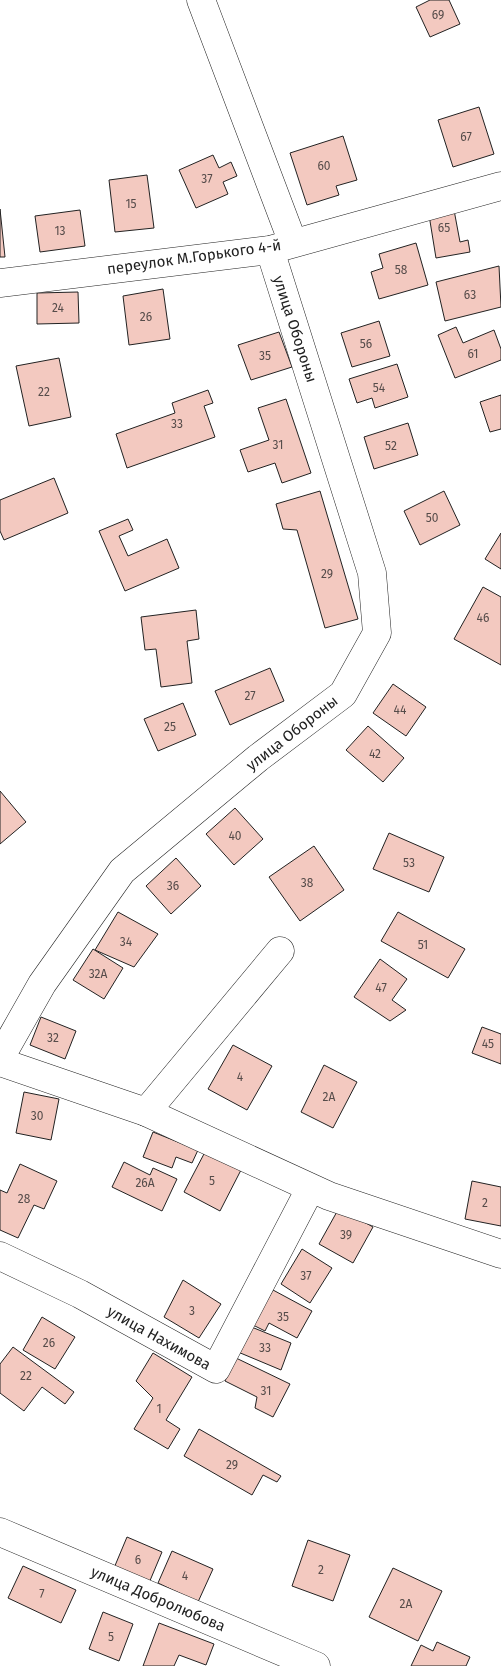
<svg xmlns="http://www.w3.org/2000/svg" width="501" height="1666" viewBox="0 0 501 1666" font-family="'Fira Sans',sans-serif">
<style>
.building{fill:#f3c9c0;stroke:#222}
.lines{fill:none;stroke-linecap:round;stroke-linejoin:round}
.minor-casing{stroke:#222;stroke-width:29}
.minor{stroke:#fff;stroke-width:28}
.labels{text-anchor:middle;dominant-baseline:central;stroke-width:4;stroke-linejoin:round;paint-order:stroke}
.number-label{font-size:12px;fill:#564c4a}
.street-label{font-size:15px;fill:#222;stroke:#fff}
</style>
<rect width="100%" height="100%" fill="#fff"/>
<g class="building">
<path d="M430,0h19l11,24 -30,13 -14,-30z"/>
<path d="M479,107l15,47 -41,13 -15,-47z"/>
<path d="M343,136l14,44 -21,6 3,9 -32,10 -17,-52z"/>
<path d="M213,155l6,13 12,-6 6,14 -14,6 5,12 -32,14 -17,-38z"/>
<path d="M147,175l7,53 -39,4 -6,-52z"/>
<path d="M0,209l5,48h-5z"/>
<path d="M80,210l5,36 -45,6 -5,-36z"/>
<path d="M454,210l6,32 8,-2 2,12 -34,6 -7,-43z"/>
<path d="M416,243l12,42 -49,14 -8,-27 12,-4 -4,-14z"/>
<path d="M499,266l2,41 -56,14 -9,-39z"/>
<path d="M163,289l7,50 -41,6 -6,-49z"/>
<path d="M78,292l1,31 -42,1v-31z"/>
<path d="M379,321l11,35 -38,11 -11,-34z"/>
<path d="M456,327l7,16 31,-13 7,19v11l-46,18 -17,-43z"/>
<path d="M279,332l13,35 -41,13 -13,-35z"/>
<path d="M59,358l12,59 -42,9 -13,-60z"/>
<path d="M397,364l11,33 -33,11 -3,-10 -15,5 -8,-24z"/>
<path d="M208,390l5,13 -9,3 11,31 -88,31 -11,-34 59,-21 -3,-10z"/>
<path d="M501,395v34l-11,3 -10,-30z"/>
<path d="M286,399l25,74 -29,10 -7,-20 -27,9 -8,-22 29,-10 -11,-32z"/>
<path d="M408,423l10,32 -44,14 -10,-32z"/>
<path d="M54,478l14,35 -64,27 -4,-9v-31z"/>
<path d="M320,491l38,128 -33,9 -28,-98 -14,-1 -7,-25z"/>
<path d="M444,491l16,34 -40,20 -16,-34z"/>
<path d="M128,519l5,11 -14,6 9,20 39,-17 12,29 -54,23 -26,-60z"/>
<path d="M501,533v36l-16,-10z"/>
<path d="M483,587l18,10v68l-47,-26z"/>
<path d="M196,610l3,29 -12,2 5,42 -31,4 -5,-38 -11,1 -4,-33z"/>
<path d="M270,668l14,33 -54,24 -15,-34z"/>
<path d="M393,684l33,23 -20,29 -33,-23z"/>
<path d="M183,703l13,32 -38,16 -14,-32z"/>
<path d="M368,726l36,32 -21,24 -37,-32z"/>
<path d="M0,791l26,31 -26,22z"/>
<path d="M235,808l28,31 -29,26 -28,-31z"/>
<path d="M389,833l55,24 -15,35 -56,-23z"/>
<path d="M314,846l30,44 -44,31 -31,-44z"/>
<path d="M176,858l25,28 -30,28 -25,-28z"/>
<path d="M118,912l40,22 -24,33 -39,-17z"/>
<path d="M398,912l67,37 -17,29 -67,-37z"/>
<path d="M93,949l30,19 -19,31 -31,-19z"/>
<path d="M380,959l27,20 -15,21 14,10 -16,11 -36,-24z"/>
<path d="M41,1017l35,14 -11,28 -35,-14z"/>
<path d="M482,1027l19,7v30l-29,-11z"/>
<path d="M233,1045l39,21 -25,44 -39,-21z"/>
<path d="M324,1065l33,17 -24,46 -32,-16z"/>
<path d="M24,1092l35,7 -8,41 -35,-7z"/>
<path d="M153,1132l45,18 -6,13 -16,-6 -4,11 -29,-11z"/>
<path d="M205,1152l36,18 -21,41 -36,-19z"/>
<path d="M124,1162l26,13 3,-7 24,11 -15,32 -50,-24z"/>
<path d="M20,1164l37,17 -13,28 -10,-4 -16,33 -18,-8v-40l7,3z"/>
<path d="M472,1181l29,6v39l-36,-7z"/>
<path d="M339,1208l34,19 -20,36 -34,-19z"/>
<path d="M302,1249l30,19 -22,35 -29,-19z"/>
<path d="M183,1280l38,24 -22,34 -35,-21z"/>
<path d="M273,1290l39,21 -15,27 -28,-15 -4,8 -12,-6z"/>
<path d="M42,1317l33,20 -20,32 -32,-19z"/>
<path d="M249,1326l42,17 -10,27 -43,-18z"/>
<path d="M13,1347l61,45 -9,12 -23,-17 -18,24 -24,-18v-29z"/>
<path d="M153,1353l39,24 -26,43 14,9 -12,20 -34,-20 19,-31 -17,-17z"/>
<path d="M236,1358l54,26 -17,33 -18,-9 2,-11 -32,-16z"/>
<path d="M199,1429l82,47 -4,6 -14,-7 -11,20 -68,-39z"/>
<path d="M127,1537l35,15 -13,31 -35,-15z"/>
<path d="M308,1540l42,15 -17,46 -41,-15z"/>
<path d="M172,1551l41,18 -15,33 -40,-19z"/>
<path d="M23,1566l53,24 -15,33 -53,-25z"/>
<path d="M393,1568l49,23 -24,50 -49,-24z"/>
<path d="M103,1612l30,12 -14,37 -30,-12z"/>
<path d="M159,1623l55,21 -8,21 -27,-10 -5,11h-31z"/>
<path d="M437,1642l33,15 -4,9h-55l10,-21 12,6z"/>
</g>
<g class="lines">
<g class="minor-casing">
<g id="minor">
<path d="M201,0l92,243"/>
<path d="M0,283l270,-33 231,-64"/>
<path d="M0,1058l42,-74 80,-113 136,-113 85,-64 34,-61 -5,-60 -102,-323"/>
<path d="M0,1062l146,50 183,84 172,58"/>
<path d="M146,1112l134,-161"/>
<path d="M0,1256l80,38 136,75 94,-180"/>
<path d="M0,1532l316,134"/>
</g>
</g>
<use href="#minor" class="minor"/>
</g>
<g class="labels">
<g class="number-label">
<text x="438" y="15">69</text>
<text x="466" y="137">67</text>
<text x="324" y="166">60</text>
<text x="207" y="179">37</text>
<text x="131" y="204">15</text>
<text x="444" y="228">65</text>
<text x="60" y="231">13</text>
<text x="401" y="270">58</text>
<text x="470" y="295">63</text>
<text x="58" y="308">24</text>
<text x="146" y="317">26</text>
<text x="366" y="344">56</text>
<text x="473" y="354">61</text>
<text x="265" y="356">35</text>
<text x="379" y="388">54</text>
<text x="44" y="392">22</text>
<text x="177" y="424">33</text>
<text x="278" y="445">31</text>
<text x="391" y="446">52</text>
<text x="432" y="518">50</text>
<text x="327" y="574">29</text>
<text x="483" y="618">46</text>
<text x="250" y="696">27</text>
<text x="400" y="710">44</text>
<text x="170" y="727">25</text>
<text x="375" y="754">42</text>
<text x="235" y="836">40</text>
<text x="409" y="863">53</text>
<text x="307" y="883">38</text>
<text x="173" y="886">36</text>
<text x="126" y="942">34</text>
<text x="423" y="945">51</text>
<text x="98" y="974">32А</text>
<text x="381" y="988">47</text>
<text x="53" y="1038">32</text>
<text x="488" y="1044">45</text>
<text x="240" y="1077">4</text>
<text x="329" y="1097">2А</text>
<text x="37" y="1116">30</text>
<text x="212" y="1181">5</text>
<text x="145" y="1183">26А</text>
<text x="24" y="1199">28</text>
<text x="485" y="1203">2</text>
<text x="346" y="1235">39</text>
<text x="306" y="1276">37</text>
<text x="192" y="1311">3</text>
<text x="283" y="1317">35</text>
<text x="49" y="1343">26</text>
<text x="265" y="1348">33</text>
<text x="26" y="1376">22</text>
<text x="266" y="1391">31</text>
<text x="159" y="1409">1</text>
<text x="232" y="1465">29</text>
<text x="138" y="1560">6</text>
<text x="321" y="1570">2</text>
<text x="185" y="1576">4</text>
<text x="42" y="1594">7</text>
<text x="406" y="1604">2А</text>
<text x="111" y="1637">5</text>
</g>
<g class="street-label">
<text transform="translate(194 257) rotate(-8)">переулок М.Горького 4-й</text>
<text transform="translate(295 329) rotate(72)">улица Обороны</text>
<text transform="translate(292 733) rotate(-38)">улица Обороны</text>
<text transform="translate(159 1338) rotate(29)">улица Нахимова</text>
<text transform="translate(158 1599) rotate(23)">улица Добролюбова</text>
</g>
</g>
</svg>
